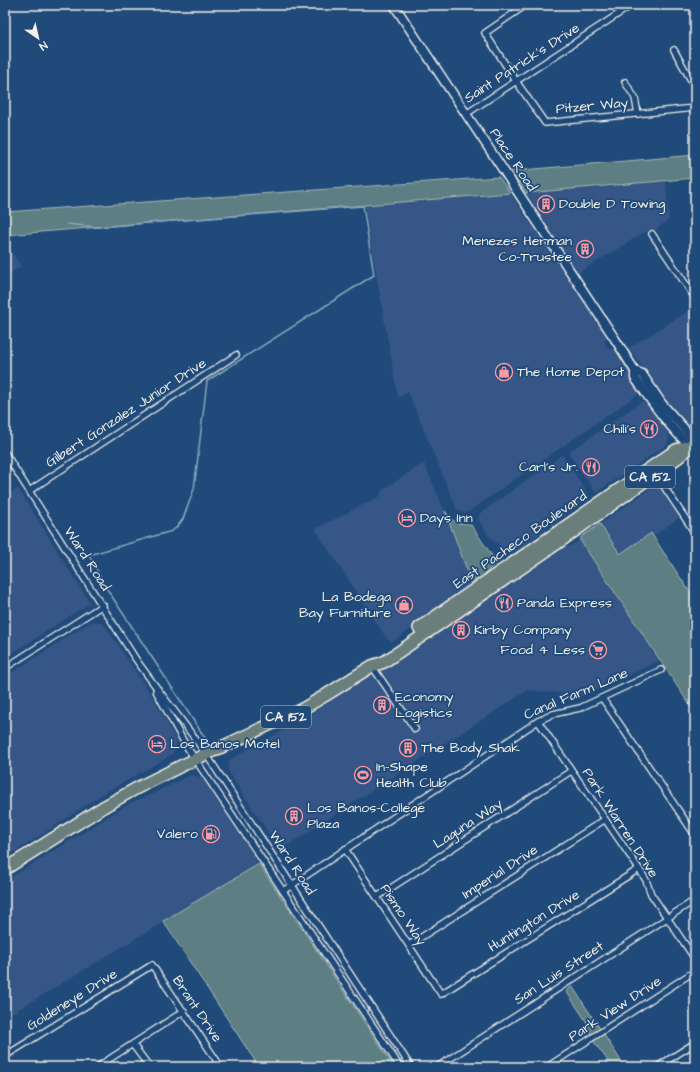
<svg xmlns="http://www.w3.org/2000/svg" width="700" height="1072" viewBox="0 0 700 1072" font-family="'Architects Daughter',sans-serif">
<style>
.built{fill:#345786}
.green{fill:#5d7e82;stroke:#a8b8b5}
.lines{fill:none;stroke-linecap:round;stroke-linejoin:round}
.stream{stroke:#8aaabd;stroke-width:1.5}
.street-casing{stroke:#f4f1e8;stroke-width:8}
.secondary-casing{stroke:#f4f1e8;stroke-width:11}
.highway-casing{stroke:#f4f1e8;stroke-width:14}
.street{stroke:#1f4a7a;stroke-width:5.5}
.secondary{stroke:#1f4a7a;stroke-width:8}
.highway{stroke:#6b7f7c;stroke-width:11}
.labels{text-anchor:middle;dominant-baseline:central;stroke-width:3.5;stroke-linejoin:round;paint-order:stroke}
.shield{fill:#1f4a7a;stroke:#b4bfc7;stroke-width:1}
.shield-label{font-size:13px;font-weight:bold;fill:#f4f1e8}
.street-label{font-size:14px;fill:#f4f1e8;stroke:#1f4a7a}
.poi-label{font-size:14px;fill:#f4f1e8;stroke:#1f4a7a;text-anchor:start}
</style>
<rect width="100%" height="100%" fill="#1f4a7a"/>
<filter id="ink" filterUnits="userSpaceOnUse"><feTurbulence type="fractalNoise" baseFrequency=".025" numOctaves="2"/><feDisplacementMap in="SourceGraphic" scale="8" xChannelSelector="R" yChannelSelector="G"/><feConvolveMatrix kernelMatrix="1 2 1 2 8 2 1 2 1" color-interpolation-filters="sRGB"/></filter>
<g filter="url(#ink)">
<g class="built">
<path d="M666,181l3,39 -14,10 -10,2 -67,41 -52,-80z"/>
<path d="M510,193l96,142v4l-2,3 5,7h6l9,14 15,29 -2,3 -169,117 -4,1 -7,-3 -49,-118 -10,6 -34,-193z"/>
<path d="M5,242l16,24 -16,11z"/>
<path d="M695,307v118h-7l-25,-27 -34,-50z"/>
<path d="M641,402h3l4,2 21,31 -1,9 -71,48h-2l-26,-38 1,-3z"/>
<path d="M562,455l28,42 -77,56 -8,-2 -17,-16 -10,-16 1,-5z"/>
<path d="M424,463l21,48 28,75 -79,55h-4l-3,-2 -72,-110 65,-33 2,-6z"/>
<path d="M655,485h4l21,32 -27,19 -2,-2 -31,20 -20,-30z"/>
<path d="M18,488l72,115 -85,55v-161z"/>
<path d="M580,540l79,121 -75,35 -56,-6 -248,160 -49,-74 -3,-6v-6l4,-6 68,-37 98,-66 168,-109h4z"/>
<path d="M92,621l8,1 6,5 48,72 22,40 1,7 -4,7 -8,6 -64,36 -55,37 -41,26v-181z"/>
<path d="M191,775l6,1 5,2 5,6 52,80 -248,150 -6,-10v-123l127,-79 16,-6 38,-19z"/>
</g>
<g class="green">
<path d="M695,155v23l-169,15 -15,-22z"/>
<path d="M499,177l11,16 -505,42v-23z"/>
<path d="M445,511c3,4 7,10 13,12 5,1 9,0 13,2l24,35 -1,5 -21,21z"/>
<path d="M600,524l20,30 31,-21 44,67v113l-115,-173 2,-4z"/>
<path d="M259,864l135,203h-135l-96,-146z"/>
<path d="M572,986l53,81h-17v-6l-14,-19 -8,-21 -20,-30z"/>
</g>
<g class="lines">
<path class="stream" d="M67,224l28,3 268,-21 11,69 -167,106 -13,108 -11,30 -6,8 -5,4 -83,24 16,31 102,155"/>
<g class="street-casing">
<g id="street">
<path d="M526,5l-41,28 31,48 29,42 150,-15"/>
<path d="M674,50l18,32 3,9"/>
<path d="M625,82l10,16 3,16"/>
<path d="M466,114l166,-109"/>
<path d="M652,234l43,64"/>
<path d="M5,453l130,205c23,33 48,63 71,96l205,313"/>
<path d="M655,473l40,60"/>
<path d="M29,491l207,-136"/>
<path d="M372,666l43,63"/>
<path d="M5,668l98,-63"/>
<path d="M156,691l29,53 98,147 117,176"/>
<path d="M602,698l93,137"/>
<path d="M538,721l101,148 7,11 5,14 44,65"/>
<path d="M345,849l96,145 198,-125"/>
<path d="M283,891l255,-170 15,-7 27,-6 81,-38"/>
<path d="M377,897l194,-126"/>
<path d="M409,945l195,-125"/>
<path d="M133,1045l15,20"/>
<path d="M5,1056l147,-91 69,102"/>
<path d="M5,1063l2,4"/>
<path d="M97,1067l87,-56"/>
<path d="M437,1067l258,-167"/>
<path d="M547,1067l148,-96"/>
<path d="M657,1067l38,-24"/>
</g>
</g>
<g class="secondary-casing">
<g id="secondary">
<path d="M394,5l221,334 20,32v7c17,24 33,48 55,68"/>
<path d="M635,371l7,3 20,30 33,37"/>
</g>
</g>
<g class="highway-casing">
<g id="highway">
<path d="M419,628l257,-178 13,-4"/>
<path d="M5,869l100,-63 32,-18 46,-23 116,-54 27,-16 46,-29 12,-4 174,-119 122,-87 15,-14"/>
</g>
</g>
<use href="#street" class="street"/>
<use href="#secondary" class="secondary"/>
<use href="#highway" class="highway"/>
</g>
</g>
<defs>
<g id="building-ring" transform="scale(0.9)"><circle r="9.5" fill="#1f4a7a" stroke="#ff9aa2" stroke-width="1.5"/><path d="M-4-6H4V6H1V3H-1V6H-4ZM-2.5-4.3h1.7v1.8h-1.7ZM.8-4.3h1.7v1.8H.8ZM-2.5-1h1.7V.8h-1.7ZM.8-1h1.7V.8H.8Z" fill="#ff9aa2"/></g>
<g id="shop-ring" transform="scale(0.9)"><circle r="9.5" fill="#1f4a7a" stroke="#ff9aa2" stroke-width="1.5"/><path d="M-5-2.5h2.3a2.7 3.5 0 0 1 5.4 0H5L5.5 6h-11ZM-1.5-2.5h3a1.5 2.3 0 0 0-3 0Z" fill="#ff9aa2"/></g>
<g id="restaurant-ring" transform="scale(0.9)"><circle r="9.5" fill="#1f4a7a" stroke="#ff9aa2" stroke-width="1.5"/><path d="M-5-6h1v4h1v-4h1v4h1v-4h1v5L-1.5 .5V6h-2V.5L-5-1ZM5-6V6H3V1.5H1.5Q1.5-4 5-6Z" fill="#ff9aa2"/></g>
<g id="hotel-ring" transform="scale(0.9)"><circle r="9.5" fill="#1f4a7a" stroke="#ff9aa2" stroke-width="1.5"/><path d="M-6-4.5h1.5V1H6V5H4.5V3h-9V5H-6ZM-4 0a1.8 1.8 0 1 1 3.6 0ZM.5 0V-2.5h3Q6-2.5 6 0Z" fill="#ff9aa2"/></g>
<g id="supermarket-ring" transform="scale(0.9)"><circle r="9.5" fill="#1f4a7a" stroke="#ff9aa2" stroke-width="1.5"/><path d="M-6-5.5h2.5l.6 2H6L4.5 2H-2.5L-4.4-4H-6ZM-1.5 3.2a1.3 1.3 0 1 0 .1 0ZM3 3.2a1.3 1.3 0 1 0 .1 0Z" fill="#ff9aa2"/></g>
<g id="stadium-ring" transform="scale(0.9)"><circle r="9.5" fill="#1f4a7a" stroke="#ff9aa2" stroke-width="1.5"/><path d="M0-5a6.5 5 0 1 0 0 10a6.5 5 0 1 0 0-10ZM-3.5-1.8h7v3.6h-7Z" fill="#ff9aa2"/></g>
<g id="fuel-ring" transform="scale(0.9)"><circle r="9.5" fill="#1f4a7a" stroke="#ff9aa2" stroke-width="1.5"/><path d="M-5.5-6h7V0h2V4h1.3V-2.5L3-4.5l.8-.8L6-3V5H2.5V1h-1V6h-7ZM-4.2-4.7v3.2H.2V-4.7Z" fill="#ff9aa2"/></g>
</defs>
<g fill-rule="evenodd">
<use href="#building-ring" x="546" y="204"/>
<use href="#building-ring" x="585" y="249"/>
<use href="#shop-ring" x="504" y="372"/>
<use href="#restaurant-ring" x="649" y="429"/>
<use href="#restaurant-ring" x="591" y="467"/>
<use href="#hotel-ring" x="407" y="518"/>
<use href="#restaurant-ring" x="504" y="603"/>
<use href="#shop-ring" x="404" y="605"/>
<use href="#building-ring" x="461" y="630"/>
<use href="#supermarket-ring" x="598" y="650"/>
<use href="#building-ring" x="382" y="705"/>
<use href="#hotel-ring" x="157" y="744"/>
<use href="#building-ring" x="408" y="748"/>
<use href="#stadium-ring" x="363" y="775"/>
<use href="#building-ring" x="294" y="816"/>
<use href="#fuel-ring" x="211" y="834"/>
</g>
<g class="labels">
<g class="shield">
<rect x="625" y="466" width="50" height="22" rx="3"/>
<rect x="261" y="706" width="50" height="22" rx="3"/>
</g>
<g class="shield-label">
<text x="650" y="477">CA 152</text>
<text x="286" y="717">CA 152</text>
</g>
<g class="street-label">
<text transform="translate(522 63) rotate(-33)">Saint Patrick's Drive</text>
<text transform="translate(592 106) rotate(-5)">Pitzer Way</text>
<text transform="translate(513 160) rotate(56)">Place Road</text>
<text transform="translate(126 413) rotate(-33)">Gilbert Gonzalez Junior Drive</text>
<text transform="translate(520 540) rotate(-35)">East Pacheco Boulevard</text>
<text transform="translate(87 559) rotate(57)">Ward Road</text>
<text transform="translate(576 694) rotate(-23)">Canal Farm Lane</text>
<text transform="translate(620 823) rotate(57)">Park Warren Drive</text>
<text transform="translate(468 824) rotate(-33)">Laguna Way</text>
<text transform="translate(292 863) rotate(57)">Ward Road</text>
<text transform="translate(500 872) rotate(-33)">Imperial Drive</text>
<text transform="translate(403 915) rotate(56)">Pismo Way</text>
<text transform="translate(534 921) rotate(-32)">Huntington Drive</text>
<text transform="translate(559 973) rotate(-33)">San Luis Street</text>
<text transform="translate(72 1000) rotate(-32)">Goldeneye Drive</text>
<text transform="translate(197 1009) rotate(56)">Brant Drive</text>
<text transform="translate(615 1009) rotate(-33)">Park View Drive</text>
</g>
<g class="poi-label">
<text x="559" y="204">Double D Towing</text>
<text x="572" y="241" text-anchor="end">Menezes Herman<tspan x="572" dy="16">Co-Trustee</tspan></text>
<text x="517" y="372">The Home Depot</text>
<text x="636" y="429" text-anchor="end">Chili's</text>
<text x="578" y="467" text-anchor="end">Carl's Jr.</text>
<text x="420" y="518">Days Inn</text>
<text x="391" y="597" text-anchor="end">La Bodega<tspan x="391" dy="16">Bay Furniture</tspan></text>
<text x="517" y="603">Panda Express</text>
<text x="474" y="630">Kirby Company</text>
<text x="585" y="650" text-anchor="end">Food 4 Less</text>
<text x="395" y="697">Economy<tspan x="395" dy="16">Logistics</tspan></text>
<text x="170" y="744">Los Banos Motel</text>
<text x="421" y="748">The Body Shak</text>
<text x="376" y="767">In-Shape<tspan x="376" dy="16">Health Club</tspan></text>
<text x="307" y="808">Los Banos-College<tspan x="307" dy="16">Plaza</tspan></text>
<text x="198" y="834" text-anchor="end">Valero</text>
</g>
</g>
<rect width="700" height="1072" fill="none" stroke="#1f4a7a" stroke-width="20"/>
<rect x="10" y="10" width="680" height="1052" fill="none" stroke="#f4f1e8" stroke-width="1.5" filter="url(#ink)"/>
<g transform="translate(38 38) rotate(146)" stroke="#1f4a7a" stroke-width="3" paint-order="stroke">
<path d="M0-3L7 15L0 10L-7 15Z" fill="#f4f1e8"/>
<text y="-6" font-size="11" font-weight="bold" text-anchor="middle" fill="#f4f1e8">N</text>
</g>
</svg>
